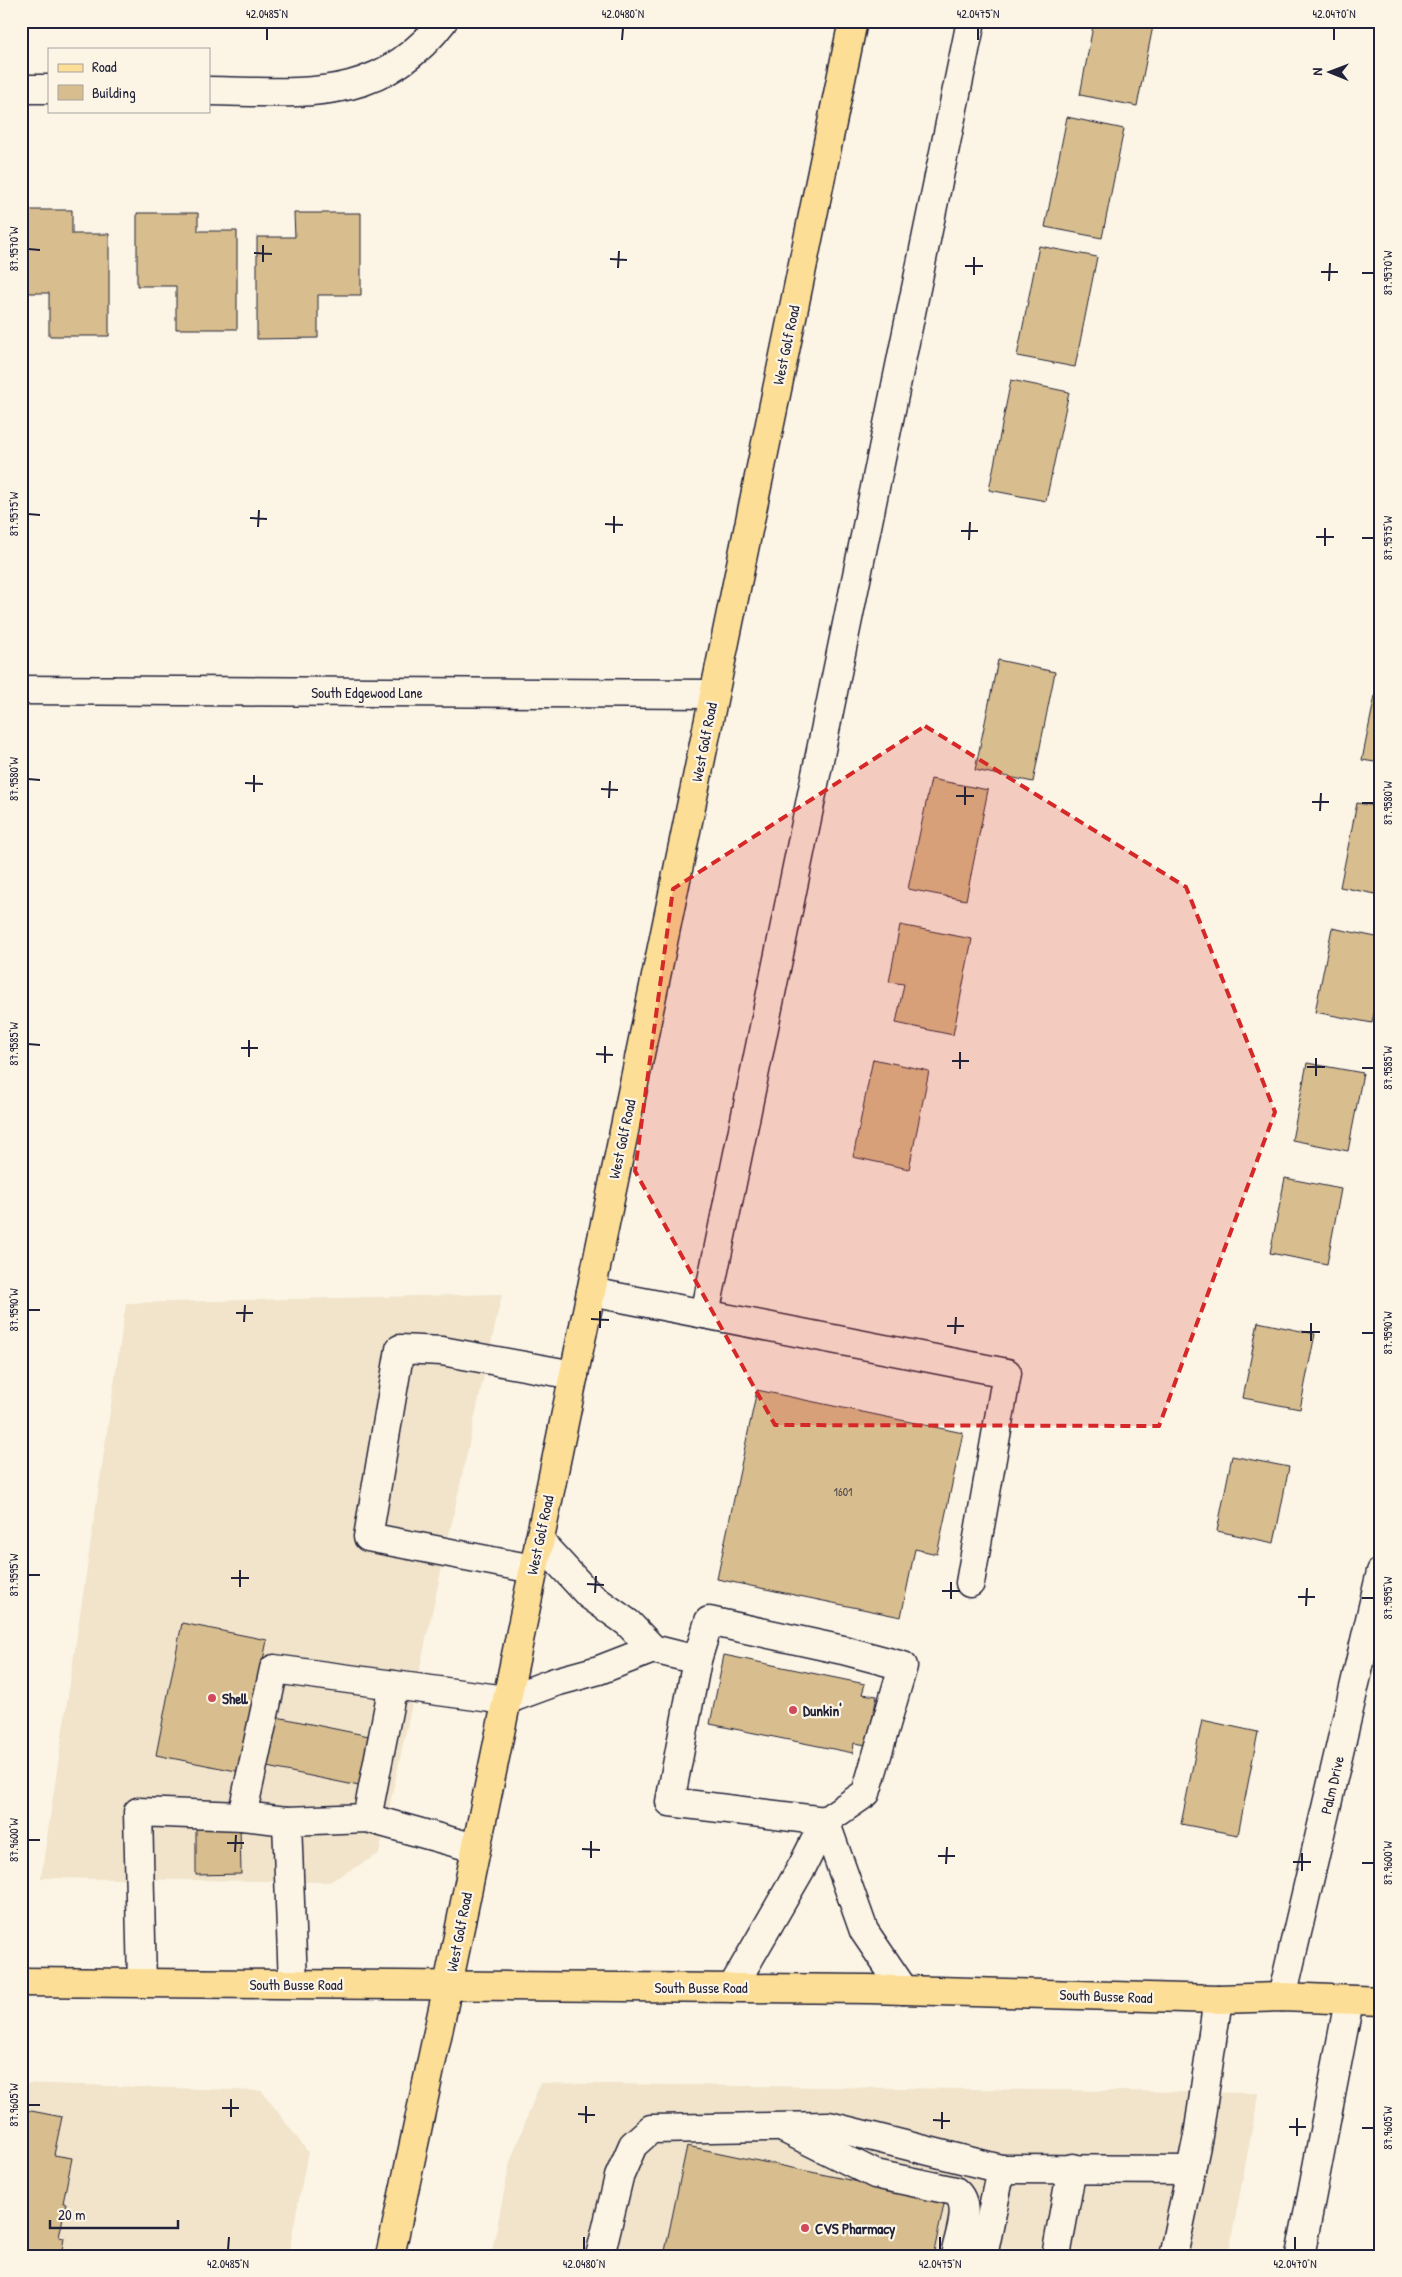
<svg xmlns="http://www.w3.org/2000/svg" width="1402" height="2277" viewBox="0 0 1402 2277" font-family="'Patrick Hand',sans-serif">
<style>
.built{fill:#f1e4cb}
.building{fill:#d8be8e;stroke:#22223b}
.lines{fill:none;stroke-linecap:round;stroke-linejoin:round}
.minor-casing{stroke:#22223b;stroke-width:31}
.major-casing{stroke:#22223b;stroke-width:31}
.minor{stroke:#fcf5e5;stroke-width:28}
.major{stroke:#fdde96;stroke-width:28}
.marked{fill:#d62828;fill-opacity:0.2;stroke:#d62828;stroke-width:4;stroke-dasharray:10 6;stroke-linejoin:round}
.ticks{fill:none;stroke:#22223b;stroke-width:2}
.poi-dot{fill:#d1495b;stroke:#fcf5e5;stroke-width:2}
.labels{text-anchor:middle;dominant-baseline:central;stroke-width:4.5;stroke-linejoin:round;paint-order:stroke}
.number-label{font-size:12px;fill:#504950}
.street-label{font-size:15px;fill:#22223b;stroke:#fcf5e5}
.poi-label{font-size:15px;font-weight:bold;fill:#22223b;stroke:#fcf5e5;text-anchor:start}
.neatline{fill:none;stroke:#22223b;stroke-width:2}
.ticks-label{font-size:12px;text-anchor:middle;fill:#22223b}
</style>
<rect width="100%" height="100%" fill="#fcf5e5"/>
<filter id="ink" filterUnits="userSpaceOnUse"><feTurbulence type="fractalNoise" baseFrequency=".02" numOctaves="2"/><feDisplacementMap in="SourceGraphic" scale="10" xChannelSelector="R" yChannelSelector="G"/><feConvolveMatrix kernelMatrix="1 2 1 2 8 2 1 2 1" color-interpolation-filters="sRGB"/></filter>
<g filter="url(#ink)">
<g class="built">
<path d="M502,1294l-123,560 -50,28 -288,-4 85,-575z"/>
<path d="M21,2083l241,8 46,61 -20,104h-267z"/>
<path d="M540,2083l719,10 -31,163h-737l19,-94z"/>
</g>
<g class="building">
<path d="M1094,21h60l-17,85 -57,-11z"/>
<path d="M1067,117l57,12 -22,109 -57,-11z"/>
<path d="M21,210h51v24h37v102h-60v-43h-28z"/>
<path d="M137,213h61v18h39v98h-61v-43h-39z"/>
<path d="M294,213h67v82h-43v43l-61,1v-102h38z"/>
<path d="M1039,246l58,11 -22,110 -58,-11z"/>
<path d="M1011,380l58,12 -23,109 -57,-11z"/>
<path d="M998,660l57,12 -22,110 -58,-12z"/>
<path d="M1379,676h2v87l-19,-3z"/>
<path d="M931,779l57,11 -22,110 -58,-11z"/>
<path d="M1357,803l24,4v88l-41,-8z"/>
<path d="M900,925l72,14 -19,96 -57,-12 8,-39 -15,-2z"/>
<path d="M1332,928l49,10v41l-9,44 -57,-11z"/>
<path d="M873,1059l56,12 -20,98 -56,-12z"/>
<path d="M1307,1063l56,10 -15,78 -56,-11z"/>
<path d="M1285,1178l56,11 -14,75 -57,-11z"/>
<path d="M1258,1322l57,12 -15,75 -57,-11z"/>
<path d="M757,1390l206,43 -26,121 -22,-5 -14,68 -184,-38z"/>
<path d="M1232,1456l57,11 -15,76 -57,-12z"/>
<path d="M182,1623l85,17 -26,132 -85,-17z"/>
<path d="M724,1655l141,29 -3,10 15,2 -10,49 -13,-2 -1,10 -143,-29z"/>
<path d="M272,1716l97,20 -10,50 -97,-20z"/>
<path d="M1202,1720l56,12 -20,103 -57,-11z"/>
<path d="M196,1827h44l1,47 -45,1z"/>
<path d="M21,2109l41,8 -8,38 18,3 -9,45h3l-7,34 5,1 -3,18h-40z"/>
<path d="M687,2146l258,54 -12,56h-269z"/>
</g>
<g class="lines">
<g class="minor-casing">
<g id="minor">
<path d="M21,89h28"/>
<path d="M209,91c93,1 170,14 234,-70"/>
<path d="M21,690l692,4"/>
<path d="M591,1292l416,81 -37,210"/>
<path d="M705,1314l266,-1293"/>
<path d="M539,1541l50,54 39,28 25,26 44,11 -27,142 155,19"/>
<path d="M533,1569l-165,-32 32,-188 42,2 132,24"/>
<path d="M697,1660l12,-39 134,29 60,16 -37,127 -41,28 -22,44 -71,123"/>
<path d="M367,1818l26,-133"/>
<path d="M287,1821l6,163"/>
<path d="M825,1821l39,110 40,59"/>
<path d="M475,1848l-108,-30 -80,3 -45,-5 32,-147 232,31 49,-18 44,-12 54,-21"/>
<path d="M142,1983l-4,-171 104,4"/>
<path d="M1282,1997l99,-425"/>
<path d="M785,2129l90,45 80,17c18,14 3,46 0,65"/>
<path d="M600,2256l19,-79 14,-32 18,-16 178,-3 172,43 190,1"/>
<path d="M983,2256l18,-87"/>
<path d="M1056,2256l16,-88"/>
<path d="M1173,2256l25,-120 20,-137"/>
<path d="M1300,2256l49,-255"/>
</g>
</g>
<g class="major-casing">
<g id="major">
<path d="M21,1982l848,7 349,10 64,-2 99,4"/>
<path d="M390,2256l58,-271 405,-1964"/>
</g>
</g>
<use href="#minor" class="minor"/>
<use href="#major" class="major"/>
</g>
</g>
<path class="marked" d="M925,726l261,161 89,225 -116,314 -384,-1 -140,-254 38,-282z"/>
<path class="ticks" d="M267,40v-12M622,40l1,-12M978,40v-12M1334,40v-12M28,249l12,1M254,253l18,1M610,259l17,1M263,262v-17M965,266h18M618,268l1,-17M1321,272h17M1362,273h12M974,275v-18M1329,281l1,-18M28,514l12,1M250,518l17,1M605,524l18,1M258,527l1,-17M961,531h17M614,533v-17M1316,537h18M1362,538h12M969,540l1,-18M1325,546v-18M28,779l12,1M245,783l18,1M601,789l17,1M254,792v-17M956,796h18M609,798l1,-17M1312,802h17M1362,803h12M965,805v-18M1320,811l1,-18M28,1044l12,1M241,1048h17M596,1054l17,1M249,1057v-17M952,1061h17M605,1063v-17M1307,1067h18M1362,1068h12M960,1069v-17M1316,1076v-18M28,1310h12M236,1313h17M591,1319l18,1M244,1322l1,-17M947,1326h17M600,1328v-17M1302,1332h18M1362,1333h12M955,1334l1,-17M1311,1341v-18M28,1575h12M231,1578h18M587,1584l17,1M240,1587v-17M942,1591h18M595,1593l1,-17M1298,1597h17M1362,1598h12M951,1599v-17M1306,1606l1,-18M28,1840h12M227,1843h17M582,1849l18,1M235,1852l1,-17M938,1856h17M591,1858v-17M1293,1862h18M1362,1863h12M946,1864l1,-17M1302,1871v-18M28,2105h12M222,2108h17M578,2114l17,1M231,2117v-18M933,2120l17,1M586,2123v-17M1289,2127h17M1362,2128h12M942,2129v-17M1297,2136v-18M228,2250l1,-13M584,2250v-13M940,2250v-13M1295,2250v-13"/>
<g class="poi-dot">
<circle cx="212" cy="1698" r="5"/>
<circle cx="793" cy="1710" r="5"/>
<circle cx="805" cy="2228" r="5"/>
</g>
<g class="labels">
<g class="number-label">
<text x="843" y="1491">1601</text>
</g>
<g class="street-label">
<text transform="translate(786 345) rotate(-78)">West Golf Road</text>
<text x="367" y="692">South Edgewood Lane</text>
<text transform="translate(704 742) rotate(-79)">West Golf Road</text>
<text transform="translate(622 1139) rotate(-78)">West Golf Road</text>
<text transform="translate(540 1535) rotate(-78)">West Golf Road</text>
<text transform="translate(1332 1785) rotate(-77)">Palm Drive</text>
<text transform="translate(459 1932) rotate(-79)">West Golf Road</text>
<text x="296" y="1984">South Busse Road</text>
<text x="701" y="1987">South Busse Road</text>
<text transform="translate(1106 1996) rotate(2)">South Busse Road</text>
</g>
<g class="poi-label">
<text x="222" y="1698">Shell</text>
<text x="803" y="1710">Dunkin'</text>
<text x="815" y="2228">CVS Pharmacy</text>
</g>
</g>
<rect width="1402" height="2277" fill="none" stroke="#fcf5e5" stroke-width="55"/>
<rect x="48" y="48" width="162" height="65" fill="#fcf5e5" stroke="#a5a1a1"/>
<rect x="58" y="64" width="25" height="8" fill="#fdde96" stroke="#a5a1a1"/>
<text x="92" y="72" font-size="15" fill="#22223b">Road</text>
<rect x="58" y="85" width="25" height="15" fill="#d8be8e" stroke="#a5a1a1"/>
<text x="92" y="98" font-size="15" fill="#22223b">Building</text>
<g transform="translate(1330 72) rotate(271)" stroke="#fcf5e5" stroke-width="4" paint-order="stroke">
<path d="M0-4L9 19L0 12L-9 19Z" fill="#22223b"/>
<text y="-8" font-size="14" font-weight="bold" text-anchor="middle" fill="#22223b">N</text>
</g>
<path d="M50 2220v8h128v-8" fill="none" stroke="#22223b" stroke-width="2.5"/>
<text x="58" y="2220" font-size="15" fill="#22223b" stroke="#fcf5e5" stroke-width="4" paint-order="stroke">20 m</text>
<rect x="28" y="28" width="1346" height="2222" class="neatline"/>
<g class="ticks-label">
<text x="267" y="18">42.0485°N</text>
<text x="623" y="18">42.0480°N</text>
<text x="978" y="18">42.0475°N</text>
<text x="1334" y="18">42.0470°N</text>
<text transform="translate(14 249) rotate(-90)" y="4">87.9570°W</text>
<text transform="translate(1388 273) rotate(-90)" y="4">87.9570°W</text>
<text transform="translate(14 514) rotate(-90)" y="4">87.9575°W</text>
<text transform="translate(1388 538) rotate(-90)" y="4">87.9575°W</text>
<text transform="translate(14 779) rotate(-90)" y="4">87.9580°W</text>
<text transform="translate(1388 803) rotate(-90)" y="4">87.9580°W</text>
<text transform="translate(14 1044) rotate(-90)" y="4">87.9585°W</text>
<text transform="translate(1388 1068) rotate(-90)" y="4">87.9585°W</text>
<text transform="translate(14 1310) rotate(-90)" y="4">87.9590°W</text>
<text transform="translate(1388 1333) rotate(-90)" y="4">87.9590°W</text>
<text transform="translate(14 1575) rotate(-90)" y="4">87.9595°W</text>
<text transform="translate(1388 1598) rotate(-90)" y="4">87.9595°W</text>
<text transform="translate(14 1840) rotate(-90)" y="4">87.9600°W</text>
<text transform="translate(1388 1863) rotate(-90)" y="4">87.9600°W</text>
<text transform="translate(14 2105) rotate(-90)" y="4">87.9605°W</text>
<text transform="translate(1388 2128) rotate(-90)" y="4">87.9605°W</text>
<text x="228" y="2268">42.0485°N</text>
<text x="584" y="2268">42.0480°N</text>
<text x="940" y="2268">42.0475°N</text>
<text x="1295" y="2268">42.0470°N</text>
</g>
</svg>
